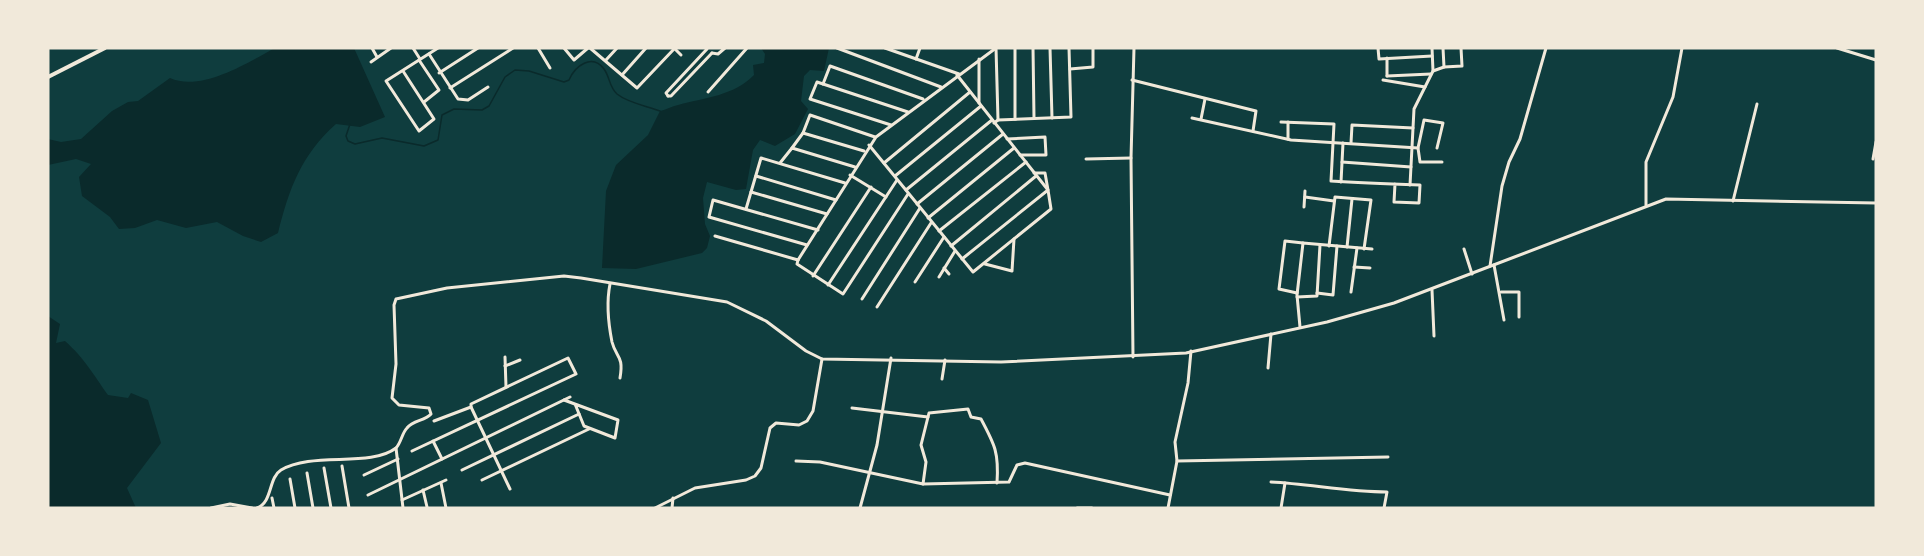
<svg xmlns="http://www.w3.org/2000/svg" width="1924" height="556" viewBox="0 0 1924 556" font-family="Georgia,serif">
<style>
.water{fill:#0a2a2b}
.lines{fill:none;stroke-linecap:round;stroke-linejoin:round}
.stream{stroke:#0a2a2b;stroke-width:1.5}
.minor{stroke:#f1e9da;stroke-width:3}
.tertiary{stroke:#f1e9da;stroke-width:4}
</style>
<rect width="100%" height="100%" fill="#0f3d3e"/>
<g class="water">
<path d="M275,48h79l31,69 -25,10 -24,-3c-35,31 -47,65 -58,109l-17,9 -18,-6 -26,-14 -31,6 -29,-8 -22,8 -16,1 -9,-12 -28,-21 -3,-19 12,-13 -15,-5 -28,6v-26l13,3 20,-3 31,-28 16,-9 10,-1 32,-23c31,14 77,-15 105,-30z"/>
<path d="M761,48h68l-5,23 -14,-1 -6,6 -3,25 7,8 -13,25 -20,12 -15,-6 -7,10 -7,39 -10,1 -29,-8 -4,16 2,26 5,12 -3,12 -5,5 -66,16 -34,-1 4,-77 10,-26 32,-30 12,-24c6,-1 12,-5 18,-6 29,-8 55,-9 76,-30l-1,-10 11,-2 1,-9z"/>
<path d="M48,316l12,8 -4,19 9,-2c20,18 28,33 43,54l20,3 3,-5 17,7 13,43 -34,45 9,20h-88z"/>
</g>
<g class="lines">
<path class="stream" d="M350,124l-4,12 2,5 7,3 27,-6 42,8 14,-6 4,-25 12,-6 28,1 7,-4 16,-29 10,-7 14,1 35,11 5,-2c6,-14 23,-27 35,-11 6,8 5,18 13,25 11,9 30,12 43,17"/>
<g class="minor">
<path d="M372,48l5,9"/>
<path d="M413,48l7,11"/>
<path d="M538,48l12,20"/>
<path d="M564,48l10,12 14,-12"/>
<path d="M590,48l47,40 37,-39"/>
<path d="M674,48l7,7"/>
<path d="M837,48l104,39"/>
<path d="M885,48l74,26"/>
<path d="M996,48l2,72"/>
<path d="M1015,48v71"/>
<path d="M1033,48l1,70"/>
<path d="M1050,48l2,70"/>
<path d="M1378,48l1,11 53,-3"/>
<path d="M1443,48l1,19"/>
<path d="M1837,48l39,12"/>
<path d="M712,53l6,1 7,-6"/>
<path d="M429,54l29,45 10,1 20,-13"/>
<path d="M1387,58v18"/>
<path d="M916,59l4,-11"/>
<path d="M419,60l20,30 -15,12"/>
<path d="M606,60l11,-12"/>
<path d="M371,62l20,-14"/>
<path d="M1070,69l23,-2v-19"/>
<path d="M403,71l31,48 -15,12 -33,-50 52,-33"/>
<path d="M1433,71l11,-4 18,-1 -1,-18"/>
<path d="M439,73l39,-25"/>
<path d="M622,75l24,-27"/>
<path d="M1387,76l44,-2"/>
<path d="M1132,80l124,31 -3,20"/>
<path d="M1383,80l42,7"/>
<path d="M823,84l7,-18 93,33"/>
<path d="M450,88l63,-40"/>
<path d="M708,92l39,-44"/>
<path d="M668,96l-2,-3 41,-44"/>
<path d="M668,96h3l41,-43"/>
<path d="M979,103v-44"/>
<path d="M1192,118l99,22 127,8"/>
<path d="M1201,119l4,-20"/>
<path d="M1281,122l53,2 -3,57c30,2 59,3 89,4l-1,18 -25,-1 1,-18"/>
<path d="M994,123l4,-3 73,-3 -2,-69"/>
<path d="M891,125l-81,-26 7,-17 91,30"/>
<path d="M1007,139l38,-2 1,18h-26"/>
<path d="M1288,139v-17"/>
<path d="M1351,143l1,-18 61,3"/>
<path d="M869,145l104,127 78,-63 -3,-19 -91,-115"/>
<path d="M792,148l11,-15"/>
<path d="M1437,148l6,-25 -19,-3 -6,28 2,14h22"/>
<path d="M864,151l-61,-18 7,-18 65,22"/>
<path d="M1086,159l45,-1"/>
<path d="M1873,159l3,-17"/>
<path d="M1342,162l69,5"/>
<path d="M780,163l12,-15 63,19"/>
<path d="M884,163l86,-71"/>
<path d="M850,175l36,22"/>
<path d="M756,176l80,24"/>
<path d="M895,176l86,-70"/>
<path d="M1341,182l2,-39"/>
<path d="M1410,185l4,-76 19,-38 -1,-23"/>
<path d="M906,190l86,-70"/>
<path d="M751,192l76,22"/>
<path d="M1305,197l29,4"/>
<path d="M1733,201l24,-97"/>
<path d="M917,204l86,-70"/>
<path d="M1646,205v-43l27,-65 9,-49"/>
<path d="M1304,207l1,-16"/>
<path d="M746,209l15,-51 84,25"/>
<path d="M928,218l86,-70"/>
<path d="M939,231l87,-69"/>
<path d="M715,236l83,24"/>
<path d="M807,245l-98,-28 4,-17 105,30"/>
<path d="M951,246l85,-70"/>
<path d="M1329,246l6,-49 36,3 -7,49"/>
<path d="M1347,247l5,-48"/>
<path d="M1464,249l8,25"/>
<path d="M962,259l86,-69 -3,-17h-11"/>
<path d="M798,260l78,-123 120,-89"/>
<path d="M798,260l-1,4 46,30 65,-100"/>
<path d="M985,264l27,7 2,-32"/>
<path d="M1494,265l10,55"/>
<path d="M1490,266l12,-80 7,-24 11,-23 26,-91"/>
<path d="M1354,267l16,1"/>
<path d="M944,268l5,6"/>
<path d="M813,276l58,-89"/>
<path d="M939,277l16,-26"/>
<path d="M915,282l29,-45"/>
<path d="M610,284c-4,20 -2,38 2,58 4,16 12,13 8,36"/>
<path d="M828,285l69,-105"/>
<path d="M1432,290l2,46"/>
<path d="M1351,292l6,-44"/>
<path d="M1501,292h18v25"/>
<path d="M1297,293l-18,-4 6,-48 18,2"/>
<path d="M1317,293l16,2 4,-49"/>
<path d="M1297,297l20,-1 3,-51"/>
<path d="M862,299l58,-91"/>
<path d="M877,307l54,-84"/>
<path d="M1300,327l-3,-32 6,-52 69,6"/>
<path d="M505,357l1,30"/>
<path d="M1133,357l-2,-199 3,-110"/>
<path d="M505,366l15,-6"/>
<path d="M1268,368l3,-34"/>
<path d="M942,379l3,-19"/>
<path d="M564,400l54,20 -3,18 -31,-12 -9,-22"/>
<path d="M471,407l39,82"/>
<path d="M852,408l76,9"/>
<path d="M433,441l9,18"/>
<path d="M396,448l7,60"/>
<path d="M412,451l164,-77 -8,-16 -97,46v3l-37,14"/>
<path d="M796,461l24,1 103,22 3,-22 -5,-17 8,-32 39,-4 3,8 10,2c14,26 18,34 16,64"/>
<path d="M1177,461l211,-4"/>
<path d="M342,466l7,42"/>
<path d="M324,468l7,40"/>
<path d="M462,470l117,-56"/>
<path d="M307,473l6,35"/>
<path d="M364,475l34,-16"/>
<path d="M290,479l5,29"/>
<path d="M482,480l107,-51"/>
<path d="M1271,482c39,2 77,10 116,10l-3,16"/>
<path d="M441,483l5,25"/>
<path d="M923,484l86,-2 8,-17 8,-2 145,32"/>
<path d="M423,490l4,17"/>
<path d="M368,495l202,-98"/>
<path d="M272,498l2,10"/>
<path d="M402,500l44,-20"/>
<path d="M211,508l19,-4 22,4"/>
<path d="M257,508c16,-6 11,-30 24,-38 31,-19 89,-2 115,-22 5,-5 6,-15 11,-20 6,-8 18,-7 24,-14l-2,-6 -30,-3 -7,-7 4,-34 -2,-59 2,-6 51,-11 117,-12 17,2 146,24 39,19 40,30 16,8 179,3 185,-9 141,-31 67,-19 272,-104 210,4"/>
<path d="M655,508l40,-20 51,-8 9,-4 6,-8 9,-40 6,-5 23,2 8,-4 6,-10 9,-52"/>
<path d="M672,508l1,-10"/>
<path d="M860,508l17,-63 14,-87"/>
<path d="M1077,508h15"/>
<path d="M1168,508l9,-47 -2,-19 13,-59 3,-32"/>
<path d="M1281,508l4,-25"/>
</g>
<path class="tertiary" d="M48,77l57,-29"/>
</g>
<rect width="1924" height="556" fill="none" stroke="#f1e9da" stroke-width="99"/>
</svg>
